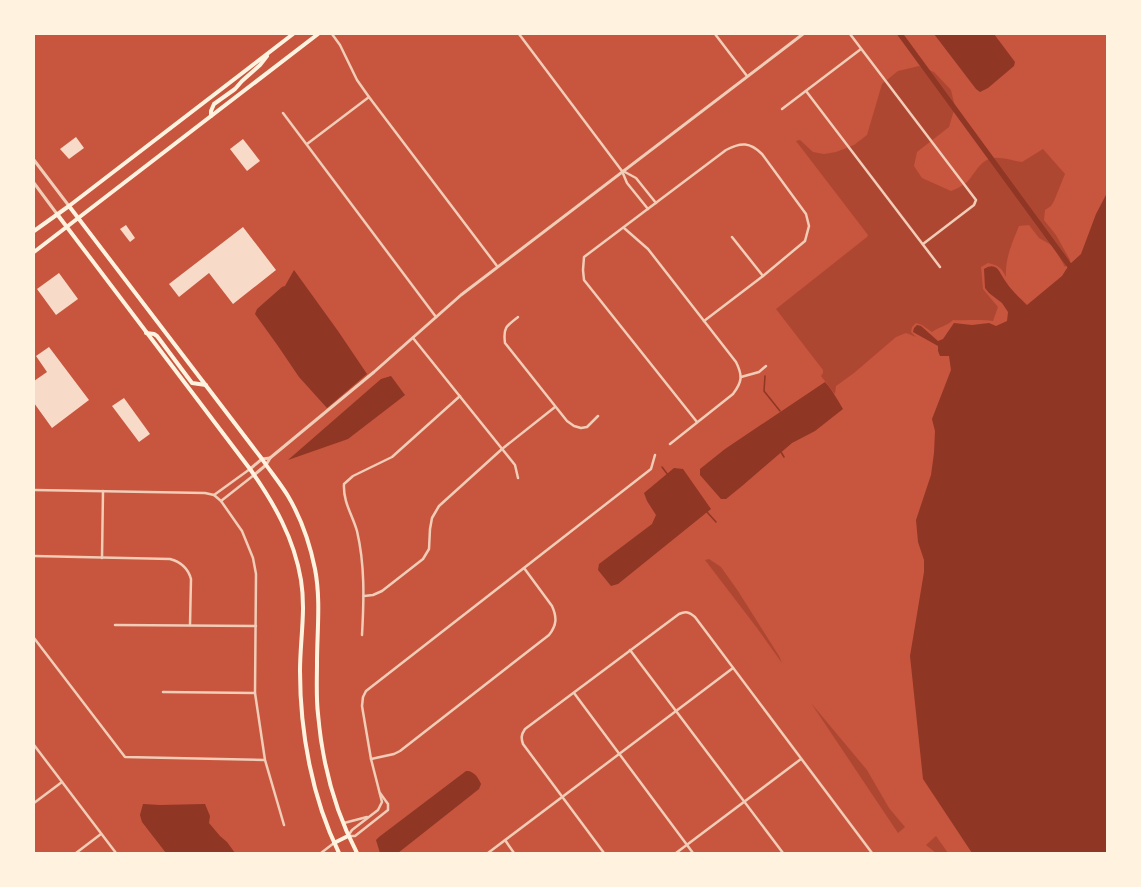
<svg xmlns="http://www.w3.org/2000/svg" width="1141" height="887" viewBox="0 0 1141 887" font-family="Mulish,sans-serif">
<style>
.green{fill:#ae4732}
.water{fill:#8f3625}
.lines{fill:none;stroke-linecap:round;stroke-linejoin:round}
.stream{stroke:#8f3625;stroke-width:1.5}
.canal{stroke:#8f3625;stroke-width:5.5}
.building{fill:#f7dbc8}
.minor{stroke:#f1ccb7;stroke-width:2.5}
.tertiary{stroke:#f1ccb7;stroke-width:3}
.primary{stroke:#fff3e0;stroke-width:4}
.trunk{stroke:#fff3e0;stroke-width:4}
</style>
<rect width="100%" height="100%" fill="#c8553d"/>
<g class="green">
<path d="M919,66l15,6 17,18 4,17 -6,20 -32,25 -3,14 8,12 29,13c6,-2 11,-5 16,-9 9,-9 13,-23 27,-24 9,-1 19,3 28,4l21,-13 22,25 -11,27 -3,5 -6,4 -1,10 12,15 14,25 -5,7 -12,-21 -14,-8 -10,-13 -10,1c-7,17 -14,32 -13,51 -5,-10 -7,-11 -18,-14l-7,4 2,22 15,18 -5,14c-14,-2 -27,0 -40,-1 -6,6 -14,7 -21,12l-10,-7 -6,-2 -4,4 -1,5 5,5 -10,-4 -10,4 -42,36 -18,13 -1,8 -14,-18 2,-3v-3l-47,-61 91,-72 1,-2 -72,-94 4,-1 13,12 11,2 12,-2 18,-7 13,-10 15,-51 16,-13z"/>
<path d="M709,559l12,8 17,24 41,65 3,7 -25,-35 -52,-68z"/>
<path d="M811,703l56,67 22,38 16,19 -7,6z"/>
<path d="M936,836l12,17h-12l-10,-8z"/>
</g>
<g class="water">
<path d="M934,34h60l21,28 -1,4 -26,22 -8,4 -4,-3z"/>
<path d="M1107,193v660h-135l-49,-74 -13,-123 14,-84v-12l-6,-18 -2,-22 15,-45 3,-22 1,-22 -3,-12 19,-49 -2,-14h-9l-2,-5v-5l-25,-14 1,-4 3,-3 4,1 17,15 5,-2 11,-16 18,2 17,-2 7,3 11,-5 1,-9 -6,-9 -13,-10 -4,-5 -1,-19c14,-8 15,4 22,13 4,7 15,17 21,23l35,-29 7,-11 12,-11 15,-40z"/>
<path d="M294,270l44,61 29,43 -40,34 -28,-31 -21,-31 -23,-32 2,-5 25,-22 3,-1z"/>
<path d="M391,376l14,19 -5,4 -52,40 -60,21 93,-81z"/>
<path d="M825,382c8,9 12,17 18,27l-28,22 -23,12 -50,43 -16,13h-5l-21,-24v-6l25,-20z"/>
<path d="M674,468l9,1 28,40 -93,75 -7,2 -13,-16 1,-6 53,-40 4,-9 -9,-14 -3,-8z"/>
<path d="M466,771c7,-1 12,6 15,13l-2,5 -81,64h-18l-4,-13 3,-3z"/>
<path d="M143,804l17,1 45,-1 5,12 -1,7 11,13 7,6 8,11h-69l-24,-31 -2,-7z"/>
</g>
<g class="lines">
<g class="stream">
<path d="M765,376l-1,15 16,20"/>
<path d="M781,452l3,5"/>
<path d="M662,467l6,8"/>
<path d="M707,512l9,10"/>
</g>
<path class="canal" d="M900,34l169,231"/>
</g>
<g class="building">
<path d="M76,137l8,11 -15,11 -9,-10z"/>
<path d="M243,139l17,22 -13,10 -17,-22z"/>
<path d="M126,225l9,13 -5,4 -10,-13z"/>
<path d="M243,227l33,43 -43,34 -24,-31 -30,24 -10,-13z"/>
<path d="M59,273l19,26 -22,16 -19,-26z"/>
<path d="M49,347l40,53 -37,28 -18,-25v-22l13,-9 -11,-16z"/>
<path d="M124,398l26,36 -11,8 -27,-36z"/>
</g>
<g class="lines">
<g class="minor">
<path d="M332,34l8,11 17,35 12,17 128,169"/>
<path d="M519,34l103,137 5,12 21,26"/>
<path d="M715,34l32,42"/>
<path d="M850,34l126,166 -2,5 -51,39"/>
<path d="M806,91l134,176"/>
<path d="M782,109l79,-60"/>
<path d="M283,113l153,204"/>
<path d="M307,144l62,-47"/>
<path d="M623,171l13,7 20,25"/>
<path d="M624,228l24,21 88,113c7,14 6,20 -3,32l-63,50"/>
<path d="M732,237l31,39"/>
<path d="M518,317c-12,9 -15,11 -13,26l62,78 7,5 7,2 6,-1 11,-11"/>
<path d="M413,338l102,127 3,13"/>
<path d="M741,377l18,-5 7,-6"/>
<path d="M697,422l-113,-142 -1,-10 1,-13 142,-107c15,-8 24,-8 36,4l44,60 3,12 -4,15 -42,35 -59,45"/>
<path d="M34,490l171,3 9,2 7,6 21,30 11,27 3,16 -1,119 10,67 19,65"/>
<path d="M214,495l36,-26"/>
<path d="M221,501l33,-26"/>
<path d="M34,556l136,3c11,3 18,9 21,20l-1,46"/>
<path d="M102,558l1,-67"/>
<path d="M364,596l9,-1 9,-4 41,-32 6,-10 1,-20 2,-11 7,-12 63,-57 53,-42"/>
<path d="M115,625l141,1"/>
<path d="M362,635c2,-35 3,-70 -5,-104 -5,-17 -14,-29 -13,-47l9,-8 39,-19 68,-61"/>
<path d="M34,638l91,119 140,3"/>
<path d="M630,650l153,203"/>
<path d="M163,692l92,1"/>
<path d="M574,693l119,160"/>
<path d="M34,745l82,108"/>
<path d="M371,759l23,-5 6,-3 149,-116c8,-10 8,-18 3,-29l-28,-38"/>
<path d="M34,803l28,-21"/>
<path d="M344,823l23,-6"/>
<path d="M348,836l4,-6 26,-20 4,-8 -11,-43 -9,-53 1,-9 3,-6 285,-222 4,-14"/>
<path d="M349,836h6l33,-26v-6l-8,-11"/>
<path d="M505,840l9,13"/>
<path d="M76,853l25,-19"/>
<path d="M321,853l13,-10"/>
<path d="M488,853l245,-185"/>
<path d="M604,853l-81,-109c-2,-6 -2,-9 2,-15l154,-115c7,-3 10,-2 16,3l177,236"/>
<path d="M676,853l125,-94"/>
</g>
<g class="tertiary">
<path d="M34,160l35,46"/>
<path d="M34,183l23,31"/>
<path d="M250,469l12,-10 8,-1"/>
<path d="M254,475l12,-10 4,-7 104,-86 87,-77 342,-261"/>
</g>
<g class="primary">
<path d="M69,206l193,253c8,12 18,24 26,37 13,22 22,48 27,73 6,31 2,62 2,94 0,16 -1,34 1,51 4,47 17,97 39,139"/>
<path d="M57,214l193,255c24,34 44,69 51,111 5,31 -1,60 -1,91 0,61 12,127 39,182"/>
<path d="M146,333l8,1 3,2 35,47 14,2"/>
<path d="M334,843l14,-7"/>
</g>
<g class="trunk">
<path d="M211,116v-5l3,-7 21,-15 7,-8 18,-16 7,-9"/>
<path d="M34,231l35,-25 224,-172"/>
<path d="M34,252l284,-218"/>
</g>
</g>
<rect width="1141" height="887" fill="none" stroke="#fff3e0" stroke-width="70"/>
</svg>
